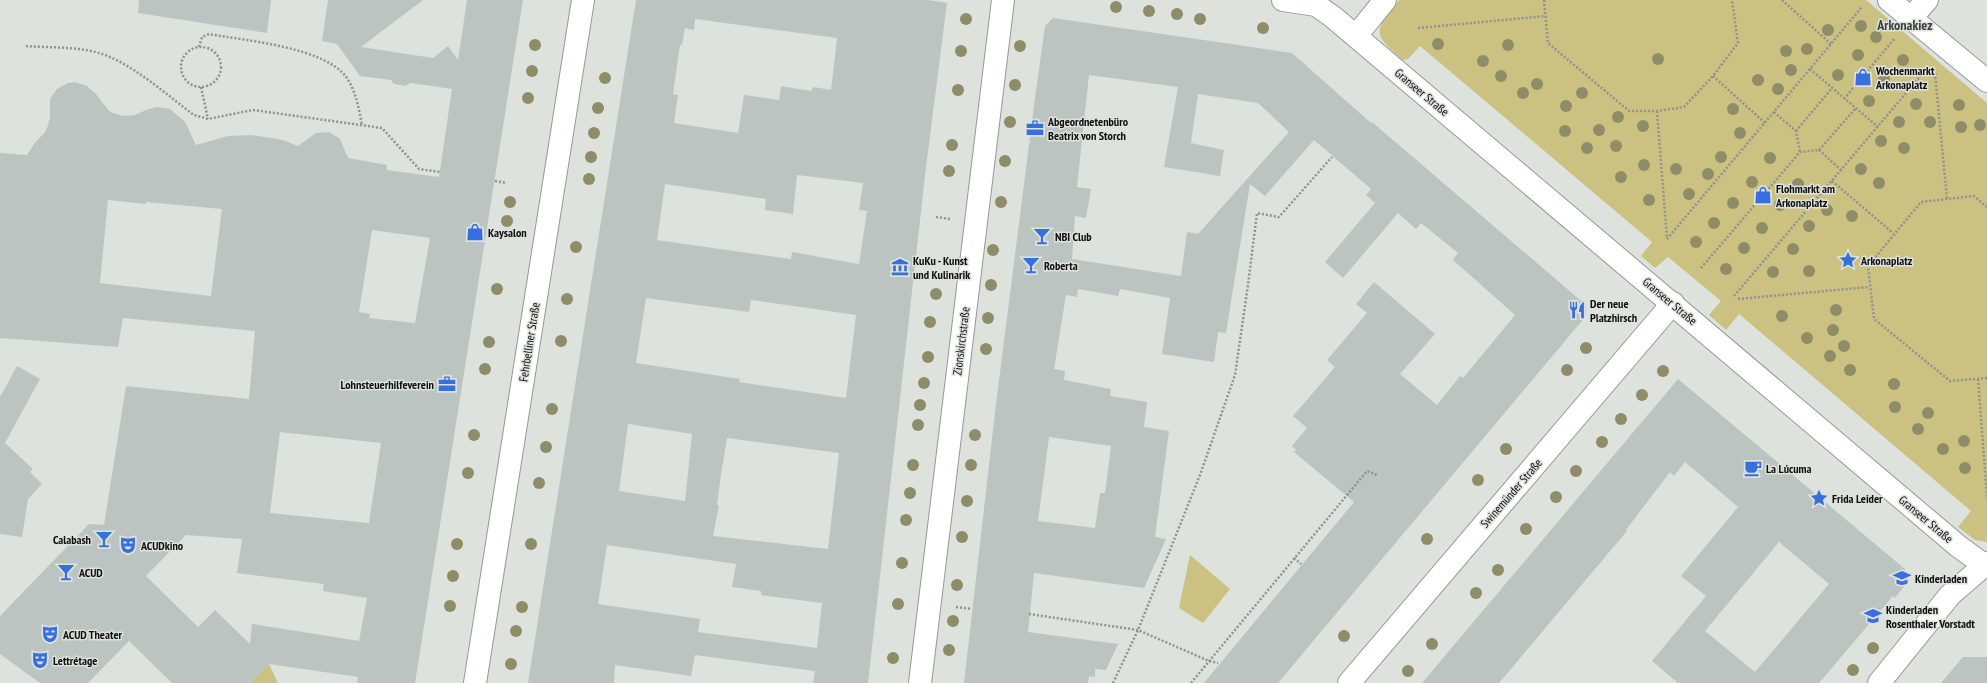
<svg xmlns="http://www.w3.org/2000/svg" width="1987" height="683" viewBox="0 0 1987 683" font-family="'PT Sans Narrow',sans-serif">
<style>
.green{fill:#cbc282}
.building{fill:#bcc4c1;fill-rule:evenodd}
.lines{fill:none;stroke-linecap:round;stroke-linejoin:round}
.minor-casing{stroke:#949994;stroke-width:24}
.path{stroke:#8f928f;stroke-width:2.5;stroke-dasharray:2 2;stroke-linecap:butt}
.minor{stroke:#fff;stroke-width:22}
.tree{fill:#8f8c68}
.labels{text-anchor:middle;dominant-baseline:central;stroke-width:3;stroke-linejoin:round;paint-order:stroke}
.poi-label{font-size:12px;font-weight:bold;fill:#0d0e0d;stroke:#dde2dd;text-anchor:start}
.street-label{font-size:12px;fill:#0d0e0d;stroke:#dde2dd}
.quarter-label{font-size:14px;font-weight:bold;fill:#3c413d;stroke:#dde2dd}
</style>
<rect width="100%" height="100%" fill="#dde2dd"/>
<g class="green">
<path d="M1399,0h467l121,103v439l-12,-2 -17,-13 13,-16 -232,-197 -13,16 -17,-15 12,-14 -53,-44 -13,11 -14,-12 11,-14 -232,-196 -12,13 -5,1c-33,-27 -28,-30 -4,-60z"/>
<path d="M1190,555l40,34 -27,34 -24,-15z"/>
<path d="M269,664l9,19h-28z"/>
</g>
<g class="building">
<path d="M139,0h132l-4,33 -129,-20z"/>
<path d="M328,0h95l-62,47 72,11 15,-12 10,14 9,-60h56l-108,683h-58l1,-6 -89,-13 -19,19h-78l-43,-42 -41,42h-48l-40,-29v-38l89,-92 15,1 22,-139 123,13 6,-68 -132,-13 -5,29 -118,-9v-185l27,2 7,-11 12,-13 4,-13v-19l7,-10 11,-6 7,-1 12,4 9,8 13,17 7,3 8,2 11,-1 11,-5 11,-3 13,2 15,13 11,23 32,-9 24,-1 31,5 15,6 18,-13 13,-1 11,7 8,19 39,7v5l52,7 13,-88 -41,-6 -6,3 -11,-2 -3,-4 -31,-4 -23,-32 -15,-3zM108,200l38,4v-2l76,7 -11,87 -111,-13zM372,230l58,8 -15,85 -46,-5 1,-4 -11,-2zM280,432l101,11 -12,80 -99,-10zM186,535l56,4 -5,34 87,11 -1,7 44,7 -8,43 -107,-17 -2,20 -35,-34 -17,17 -52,-51z"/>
<path d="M636,0h292l19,3 -21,164 -58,516h-55l2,-12 -120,-16 -4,21 -76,-11 -1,18h-86zM695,19l142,19 -6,52 -17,-3 -3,4 -30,-5 -2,14 -35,-5 -6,38 -64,-10 4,-28 -5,-1 7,-49h2l3,-17 9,2zM797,175l66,8 -4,27 8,1 -8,53 -67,-12 -1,7 -134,-19 8,-56 101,15 -1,11 28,4zM646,298l103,14 2,-12 105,15 -10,83 -107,-16 1,-3 -104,-16zM628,424l64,10 -7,67 -66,-10zM727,438l112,15 -11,96 -115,-13 6,-31h-2l4,-31zM607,545l129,19 -4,23 29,4v4l61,8 -5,45 -119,-16 2,-13 -102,-15z"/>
<path d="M1053,18l239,35 79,70 1,-1 214,183v11l-308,367h-74l150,-181 -60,-50 2,-2 -4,-4 15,-18 -14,-12 42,-49 -8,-7 40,-47 -11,-9 18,-22 61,52 -35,40 37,31 23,-29 3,2 52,-63 -62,-55 5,-7 -37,-30 -5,6 -18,-16 -55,65 -18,-16 50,-59 -9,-8 5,-6 -57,-49 -49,56 -15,-12 -24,149 -8,-1 -4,30 -52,-8 8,-56 -50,-9 -2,7 -40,-7 -1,8 -11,-2 -12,74 11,2 -1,9 47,9 -1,7 37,6 -3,25 25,4 -14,106 11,2 -22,49 -110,-15 -6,59 90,12 -12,26 -11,-1v8l-6,-1 -1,7h-124l32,-279 39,-306 10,-72zM1089,75l89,12 -14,80 56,9 4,-26 -33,-7 7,-49 60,9 31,29 -91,102 -11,-2 -6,44 -109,-17 3,-43 11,2 5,-29 -14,-2zM1049,437l62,9 -6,47h-5l-5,35 -57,-7z"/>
<path d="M17,366l23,13 -35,64 28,26 -3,3 12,12 -14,15 -6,38 -22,-3v-137z"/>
<path d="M1678,379l227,190 1,15 -11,14 -2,-2 -74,87h-141l-26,-22 54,-65 -25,-20 57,-69 -53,-45 -11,14 -4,-4 -44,58 1,1 -128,152h-77zM1779,542l50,42 -74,88 -50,-41z"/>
<path d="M1963,657h24v26h-46z"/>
</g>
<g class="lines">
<g class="minor-casing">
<g id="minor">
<path d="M1283,0l33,5 17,12 625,529 29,21"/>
<path d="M1889,0l98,81"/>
<path d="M1911,18l16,-18"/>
<path d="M1356,36l29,-36"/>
<path d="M475,683l108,-683"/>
<path d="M920,683l83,-683"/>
<path d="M1349,683l324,-380"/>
<path d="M1879,683l71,-88 37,-32"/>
</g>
</g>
<g class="path">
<path d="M1544,0l4,43 81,68h28l27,-4 29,-31 25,-33 -6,-43"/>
<path d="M1782,0l49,44"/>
<path d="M1418,28l128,-12"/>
<path d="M26,46c25,2 55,0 79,9 30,11 63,41 89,60l14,4 45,-9 129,18 37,41 21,3"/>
<circle cx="201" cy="67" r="20"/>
<path d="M199,47l3,-10 7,-3c38,7 116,13 138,44 9,14 12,31 15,47"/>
<path d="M1810,69l68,58"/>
<path d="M1935,73l12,126"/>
<path d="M1713,76l52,47"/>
<path d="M201,87l7,32"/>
<path d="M1844,99l51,-61"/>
<path d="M1657,111l10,128"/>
<path d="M1774,112l22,19 4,21"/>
<path d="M1796,131l36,-43"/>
<path d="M1819,150l22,20"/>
<path d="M495,181l12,2"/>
<path d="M1832,181l61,52"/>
<path d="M1987,207l-13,-11 -53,6 -53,64 6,53 76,62 37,-3"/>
<path d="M936,217l14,2"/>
<path d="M1667,239l195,-232"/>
<path d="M1701,268l99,-116 19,-2 37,-42"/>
<path d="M1734,296l195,-230"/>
<path d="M1738,299l131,-12"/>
<path d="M1978,379l9,118"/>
<path d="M1294,558l7,6"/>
<path d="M956,607l16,2"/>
<path d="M1029,614l109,16 71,31 9,2"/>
<path d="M1113,683l25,-53 62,-155 35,-100 13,-90 9,-72 22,4 53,-60"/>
<path d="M1191,683l176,-212 10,4"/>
</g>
<use href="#minor" class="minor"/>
</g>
<g class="tree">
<circle cx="1116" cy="7" r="6"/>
<circle cx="1149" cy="11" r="6"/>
<circle cx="1177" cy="14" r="6"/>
<circle cx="966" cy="19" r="6"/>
<circle cx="1200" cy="19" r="6"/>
<circle cx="1861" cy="26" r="6"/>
<circle cx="1263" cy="28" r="6"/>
<circle cx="1828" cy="30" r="6"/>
<circle cx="1876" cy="37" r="6"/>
<circle cx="1438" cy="44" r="6"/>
<circle cx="535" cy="45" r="6"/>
<circle cx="1508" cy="45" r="6"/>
<circle cx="1020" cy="46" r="6"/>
<circle cx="1807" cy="49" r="6"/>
<circle cx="961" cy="51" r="6"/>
<circle cx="1786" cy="51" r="6"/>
<circle cx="1858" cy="55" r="6"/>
<circle cx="1658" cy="59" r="6"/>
<circle cx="1903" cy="60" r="6"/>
<circle cx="1483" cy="61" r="6"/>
<circle cx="1791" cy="70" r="6"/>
<circle cx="532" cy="71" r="6"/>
<circle cx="1838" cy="75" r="6"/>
<circle cx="1501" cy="76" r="6"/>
<circle cx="605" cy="78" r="6"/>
<circle cx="1884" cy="79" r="6"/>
<circle cx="1758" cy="80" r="6"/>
<circle cx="1537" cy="84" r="6"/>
<circle cx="1015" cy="85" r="6"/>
<circle cx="1778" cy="89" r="6"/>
<circle cx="958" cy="90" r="6"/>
<circle cx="1523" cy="93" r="6"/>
<circle cx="1582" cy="93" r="6"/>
<circle cx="528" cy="98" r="6"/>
<circle cx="1869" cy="101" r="6"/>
<circle cx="1916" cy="104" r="6"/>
<circle cx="1959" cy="105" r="6"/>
<circle cx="1566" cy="106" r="6"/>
<circle cx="598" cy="108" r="6"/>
<circle cx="1733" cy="109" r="6"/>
<circle cx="1618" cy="117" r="6"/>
<circle cx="1010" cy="122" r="6"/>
<circle cx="1899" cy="122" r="6"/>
<circle cx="1930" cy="122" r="6"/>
<circle cx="1980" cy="125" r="6"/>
<circle cx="1643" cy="126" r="6"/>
<circle cx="1961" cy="127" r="6"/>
<circle cx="1599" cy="130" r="6"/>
<circle cx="1565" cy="131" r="6"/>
<circle cx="594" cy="133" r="6"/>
<circle cx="1740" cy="133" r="6"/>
<circle cx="1881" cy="141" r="6"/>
<circle cx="952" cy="145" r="6"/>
<circle cx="1616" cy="146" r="6"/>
<circle cx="1587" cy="148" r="6"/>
<circle cx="1904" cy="148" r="6"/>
<circle cx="591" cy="157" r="6"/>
<circle cx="1721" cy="157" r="6"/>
<circle cx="1770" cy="158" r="6"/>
<circle cx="1005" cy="161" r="6"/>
<circle cx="1644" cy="165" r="6"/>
<circle cx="1676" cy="169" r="6"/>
<circle cx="1861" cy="169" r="6"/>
<circle cx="949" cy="171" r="6"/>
<circle cx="1708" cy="174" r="6"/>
<circle cx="1621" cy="177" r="6"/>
<circle cx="589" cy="179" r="6"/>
<circle cx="1752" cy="182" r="6"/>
<circle cx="1879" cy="183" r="6"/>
<circle cx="1798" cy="184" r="6"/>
<circle cx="1689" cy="194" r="6"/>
<circle cx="1649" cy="200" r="6"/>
<circle cx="510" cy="202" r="6"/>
<circle cx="1001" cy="202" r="6"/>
<circle cx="1733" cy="203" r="6"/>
<circle cx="1780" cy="205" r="6"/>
<circle cx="1827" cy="210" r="6"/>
<circle cx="1852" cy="216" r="6"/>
<circle cx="507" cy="221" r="6"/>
<circle cx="1714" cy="223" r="6"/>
<circle cx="1809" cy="226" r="6"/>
<circle cx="1762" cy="228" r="6"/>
<circle cx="1696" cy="242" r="6"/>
<circle cx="576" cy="247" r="6"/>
<circle cx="1744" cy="248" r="6"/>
<circle cx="1793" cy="249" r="6"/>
<circle cx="993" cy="250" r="6"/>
<circle cx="1726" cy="269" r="6"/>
<circle cx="1809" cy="271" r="6"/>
<circle cx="1773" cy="272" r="6"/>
<circle cx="991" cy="285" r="6"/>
<circle cx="497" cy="289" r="6"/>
<circle cx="936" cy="294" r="6"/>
<circle cx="567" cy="299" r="6"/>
<circle cx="1836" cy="310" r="6"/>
<circle cx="1782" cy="316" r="6"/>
<circle cx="988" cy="318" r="6"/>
<circle cx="930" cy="322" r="6"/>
<circle cx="1833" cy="330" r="6"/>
<circle cx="1807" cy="338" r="6"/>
<circle cx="561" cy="341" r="6"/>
<circle cx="489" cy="342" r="6"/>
<circle cx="1844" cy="346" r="6"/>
<circle cx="1586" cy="348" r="6"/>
<circle cx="986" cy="349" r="6"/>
<circle cx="1830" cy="356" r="6"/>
<circle cx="928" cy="357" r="6"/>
<circle cx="485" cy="369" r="6"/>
<circle cx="1567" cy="370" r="6"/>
<circle cx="1850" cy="370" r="6"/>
<circle cx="1663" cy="371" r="6"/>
<circle cx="924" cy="383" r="6"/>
<circle cx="1894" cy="384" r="6"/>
<circle cx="1642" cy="395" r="6"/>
<circle cx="920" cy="405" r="6"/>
<circle cx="1895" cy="407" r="6"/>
<circle cx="552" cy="409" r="6"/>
<circle cx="1928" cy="413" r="6"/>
<circle cx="1621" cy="419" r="6"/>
<circle cx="918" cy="425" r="6"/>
<circle cx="1918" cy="429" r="6"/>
<circle cx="474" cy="435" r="6"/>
<circle cx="975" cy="435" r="6"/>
<circle cx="1964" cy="441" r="6"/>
<circle cx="1602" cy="442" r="6"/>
<circle cx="546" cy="447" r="6"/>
<circle cx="1506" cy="449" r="6"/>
<circle cx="1943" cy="449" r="6"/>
<circle cx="913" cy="465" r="6"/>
<circle cx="971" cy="465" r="6"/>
<circle cx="1965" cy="468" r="6"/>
<circle cx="1576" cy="471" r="6"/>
<circle cx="468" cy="473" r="6"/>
<circle cx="1478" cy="480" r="6"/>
<circle cx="539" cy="483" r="6"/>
<circle cx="910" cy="493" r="6"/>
<circle cx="1556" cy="497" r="6"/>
<circle cx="967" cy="501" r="6"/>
<circle cx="906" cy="520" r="6"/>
<circle cx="1526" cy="529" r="6"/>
<circle cx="962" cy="537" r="6"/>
<circle cx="1427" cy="539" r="6"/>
<circle cx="457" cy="544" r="6"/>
<circle cx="531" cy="544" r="6"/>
<circle cx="902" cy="563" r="6"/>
<circle cx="1498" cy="570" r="6"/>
<circle cx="453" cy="576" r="6"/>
<circle cx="957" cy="585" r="6"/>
<circle cx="1476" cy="593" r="6"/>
<circle cx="898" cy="604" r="6"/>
<circle cx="450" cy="606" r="6"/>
<circle cx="522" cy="607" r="6"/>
<circle cx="953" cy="621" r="6"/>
<circle cx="516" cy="631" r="6"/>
<circle cx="1344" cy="636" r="6"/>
<circle cx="1432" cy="644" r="6"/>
<circle cx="1873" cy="648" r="6"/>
<circle cx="949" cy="650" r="6"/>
<circle cx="893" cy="658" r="6"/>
<circle cx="511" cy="664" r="6"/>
<circle cx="1853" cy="670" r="6"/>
<circle cx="1408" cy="671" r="6"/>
</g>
<defs>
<g id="shop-bare" transform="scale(1.38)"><path d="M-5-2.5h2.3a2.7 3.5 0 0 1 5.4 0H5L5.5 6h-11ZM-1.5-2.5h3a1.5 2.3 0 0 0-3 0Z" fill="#376fde" stroke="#dde2dd" stroke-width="2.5" paint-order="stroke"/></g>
<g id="office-bare" transform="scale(1.38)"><path d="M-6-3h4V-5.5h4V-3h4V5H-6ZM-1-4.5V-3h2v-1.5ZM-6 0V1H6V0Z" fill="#376fde" stroke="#dde2dd" stroke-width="2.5" paint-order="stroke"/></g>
<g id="bar-bare" transform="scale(1.38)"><path d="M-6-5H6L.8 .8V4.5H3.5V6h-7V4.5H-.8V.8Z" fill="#376fde" stroke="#dde2dd" stroke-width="2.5" paint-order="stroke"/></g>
<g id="sight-bare" transform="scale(1.38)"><path d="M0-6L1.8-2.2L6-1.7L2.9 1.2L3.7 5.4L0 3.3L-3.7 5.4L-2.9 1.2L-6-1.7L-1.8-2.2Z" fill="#376fde" stroke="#dde2dd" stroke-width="2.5" paint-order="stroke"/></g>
<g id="museum-bare" transform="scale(1.38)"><path d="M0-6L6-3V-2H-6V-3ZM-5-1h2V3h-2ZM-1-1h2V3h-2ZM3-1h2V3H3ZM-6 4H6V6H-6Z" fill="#376fde" stroke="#dde2dd" stroke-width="2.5" paint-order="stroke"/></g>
<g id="restaurant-bare" transform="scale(1.38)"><path d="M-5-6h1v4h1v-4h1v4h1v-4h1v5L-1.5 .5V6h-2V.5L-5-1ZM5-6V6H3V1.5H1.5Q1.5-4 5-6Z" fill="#376fde" stroke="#dde2dd" stroke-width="2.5" paint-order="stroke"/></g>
<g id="cafe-bare" transform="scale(1.38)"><path d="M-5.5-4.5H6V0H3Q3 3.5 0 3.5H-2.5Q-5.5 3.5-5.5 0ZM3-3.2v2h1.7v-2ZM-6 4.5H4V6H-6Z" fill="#376fde" stroke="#dde2dd" stroke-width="2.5" paint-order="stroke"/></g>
<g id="theatre-bare" transform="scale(1.38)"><path d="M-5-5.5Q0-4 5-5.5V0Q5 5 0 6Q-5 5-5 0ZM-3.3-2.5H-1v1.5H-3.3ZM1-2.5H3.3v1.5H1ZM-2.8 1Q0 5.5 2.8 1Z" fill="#376fde" stroke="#dde2dd" stroke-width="2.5" paint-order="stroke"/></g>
<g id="school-bare" transform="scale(1.38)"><path d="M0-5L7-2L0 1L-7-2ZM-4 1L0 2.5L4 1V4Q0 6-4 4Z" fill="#376fde" stroke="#dde2dd" stroke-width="2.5" paint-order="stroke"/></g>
</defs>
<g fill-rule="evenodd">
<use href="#shop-bare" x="1863" y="77"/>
<use href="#office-bare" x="1035" y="128"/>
<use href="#shop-bare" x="1763" y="195"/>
<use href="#shop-bare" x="475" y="232"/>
<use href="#bar-bare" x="1042" y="236"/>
<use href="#sight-bare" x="1848" y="260"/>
<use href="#bar-bare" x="1031" y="265"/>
<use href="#museum-bare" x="900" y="267"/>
<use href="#restaurant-bare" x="1577" y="310"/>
<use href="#office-bare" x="447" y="384"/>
<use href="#cafe-bare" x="1753" y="468"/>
<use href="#sight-bare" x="1819" y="498"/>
<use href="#bar-bare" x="104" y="539"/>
<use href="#theatre-bare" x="128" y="545"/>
<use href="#bar-bare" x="66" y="572"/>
<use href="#school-bare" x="1902" y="578"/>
<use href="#school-bare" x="1873" y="616"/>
<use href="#theatre-bare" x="50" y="634"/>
<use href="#theatre-bare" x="40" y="660"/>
</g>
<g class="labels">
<g class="poi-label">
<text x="1876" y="70">Wochenmarkt<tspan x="1876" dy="14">Arkonaplatz</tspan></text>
<text x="1048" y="121">Abgeordnetenbüro<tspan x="1048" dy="14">Beatrix von Storch</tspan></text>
<text x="1776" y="188">Flohmarkt am<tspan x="1776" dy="14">Arkonaplatz</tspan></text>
<text x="488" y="232">Kaysalon</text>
<text x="1055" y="236">NBI Club</text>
<text x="913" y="260">KuKu - Kunst<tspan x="913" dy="14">und Kulinarik</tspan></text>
<text x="1861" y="260">Arkonaplatz</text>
<text x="1044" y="265">Roberta</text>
<text x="1590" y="303">Der neue<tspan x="1590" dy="14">Platzhirsch</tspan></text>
<text x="434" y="384" text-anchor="end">Lohnsteuerhilfeverein</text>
<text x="1766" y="468">La Lúcuma</text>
<text x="1832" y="498">Frida Leider</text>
<text x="91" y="539" text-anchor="end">Calabash</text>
<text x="141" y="545">ACUDkino</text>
<text x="79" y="572">ACUD</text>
<text x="1915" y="578">Kinderladen</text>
<text x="1886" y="609">Kinderladen<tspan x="1886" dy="14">Rosenthaler Vorstadt</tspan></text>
<text x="63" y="634">ACUD Theater</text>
<text x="53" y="660">Lettrétage</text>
</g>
<g class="street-label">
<text transform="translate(1422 92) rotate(40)">Granseer Straße</text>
<text transform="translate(1670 301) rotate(40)">Granseer Straße</text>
<text transform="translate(961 341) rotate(-83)">Zionskirchstraße</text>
<text transform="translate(529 342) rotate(-81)">Fehrbelliner Straße</text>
<text transform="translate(1511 493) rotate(-49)">Swinemünder Straße</text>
<text transform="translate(1926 519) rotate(40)">Granseer Straße</text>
</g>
<g class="quarter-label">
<text x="1905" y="25">Arkonakiez</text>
</g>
</g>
</svg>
